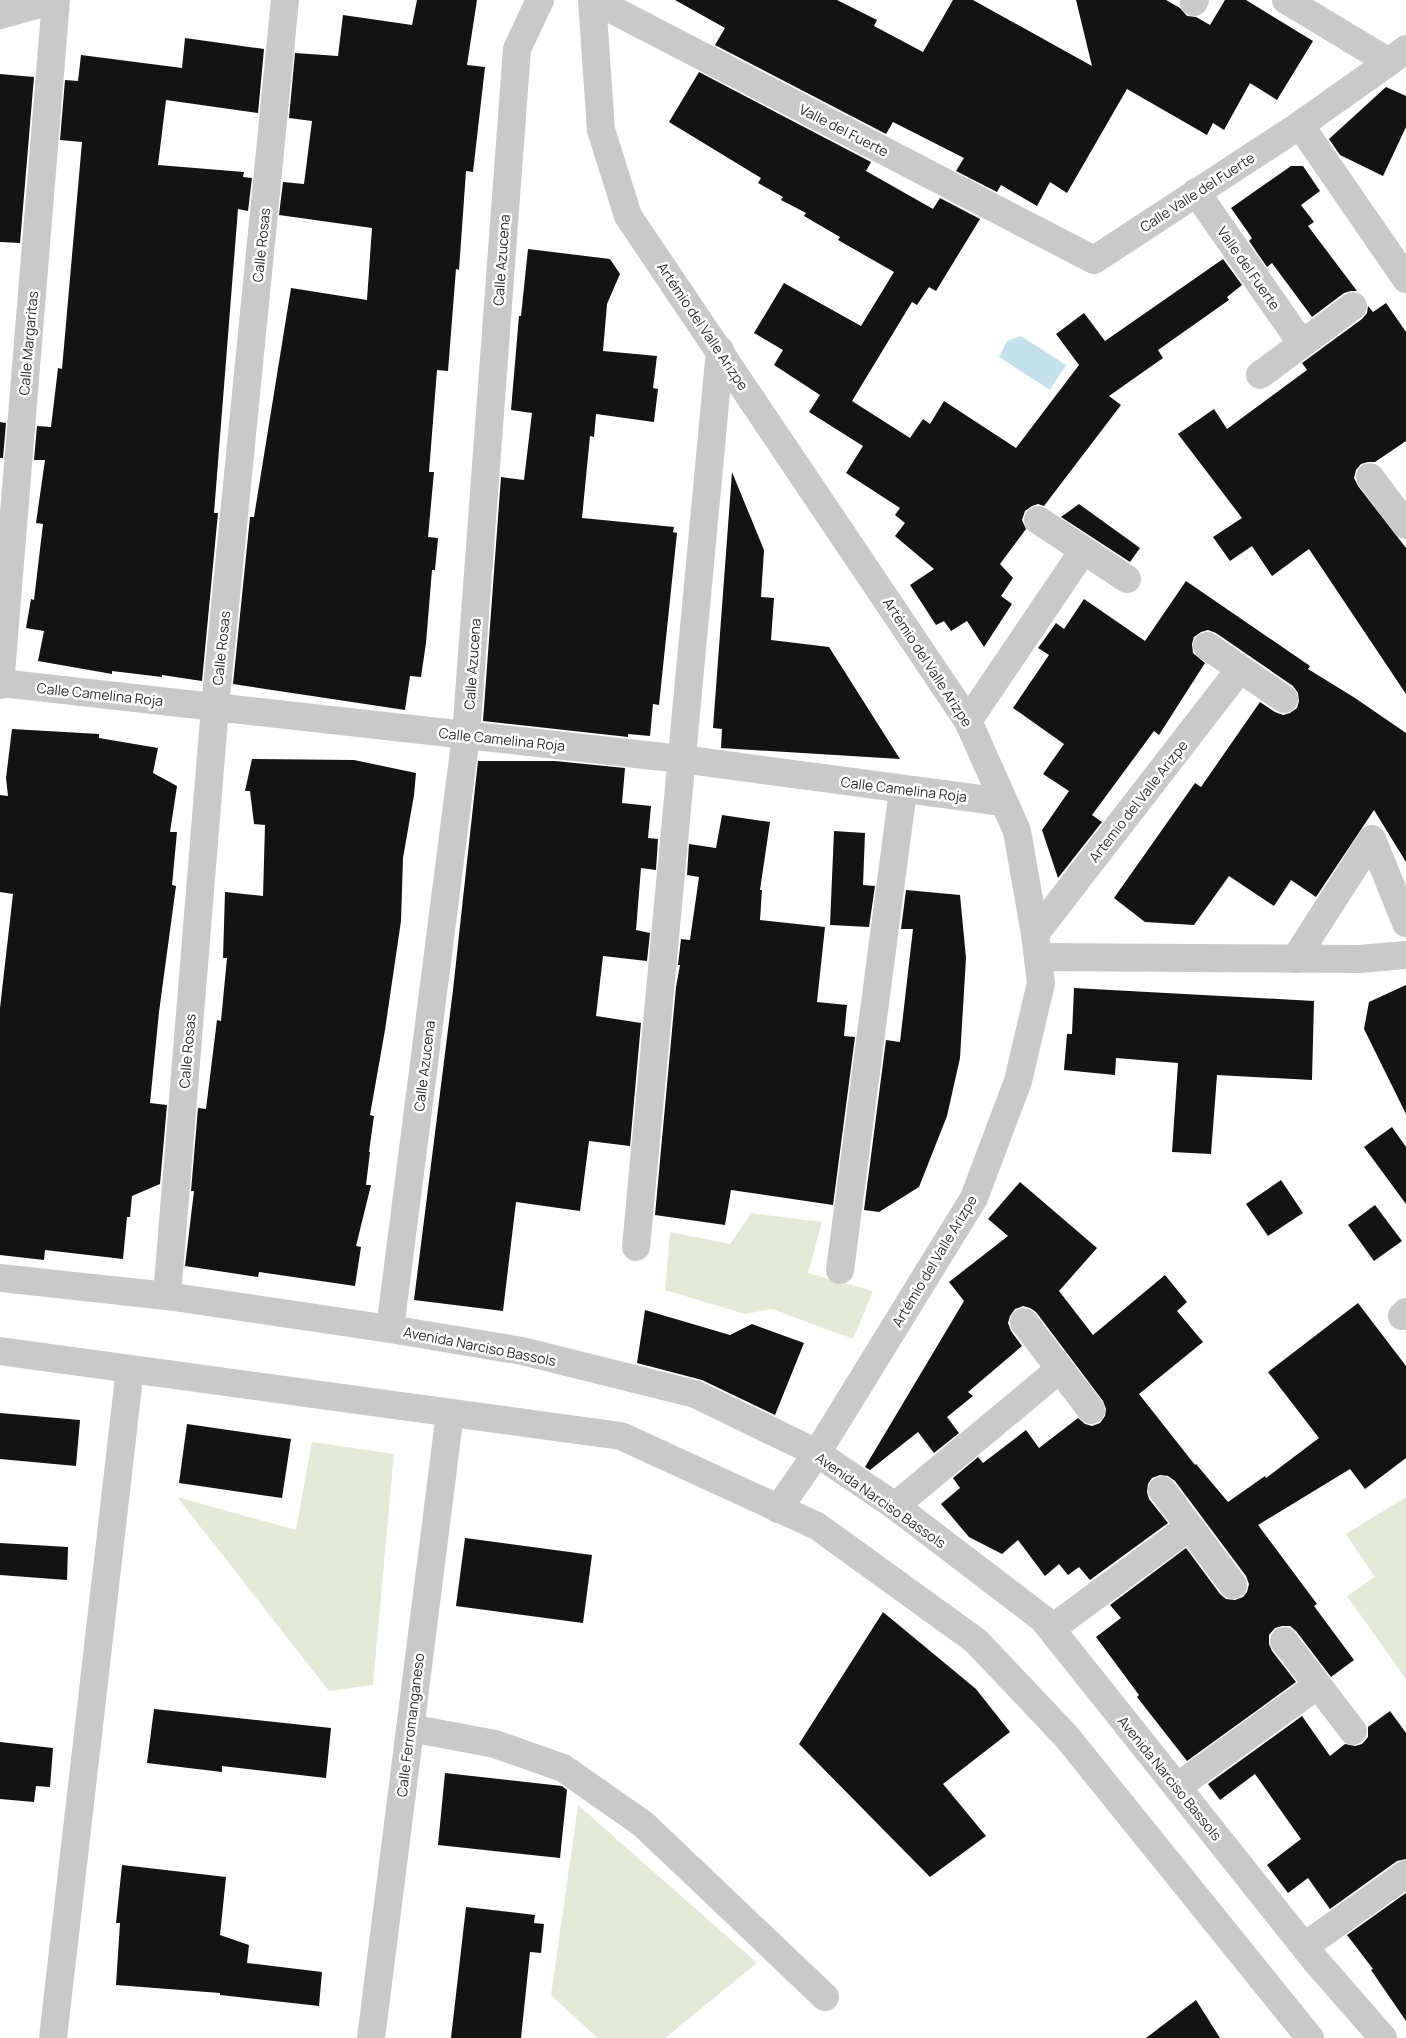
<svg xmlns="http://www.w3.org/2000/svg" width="1406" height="2038" viewBox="0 0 1406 2038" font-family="Manrope,sans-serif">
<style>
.green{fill:#e5ead8}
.water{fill:#c4e1eb}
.building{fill:#131313}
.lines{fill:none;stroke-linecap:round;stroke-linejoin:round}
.minor{stroke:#c9c9c9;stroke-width:28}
.labels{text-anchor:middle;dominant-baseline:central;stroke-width:5;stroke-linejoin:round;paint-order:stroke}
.street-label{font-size:14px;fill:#2c2c2c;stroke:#fff}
</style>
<rect width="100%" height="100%" fill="#fff"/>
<g class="green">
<path d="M751,1213l71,9 -14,51 65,18 -20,48 -81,-30 -27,5 -80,-24 5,-58 60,12z"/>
<path d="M312,1442l82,12 -21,231 -44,6 -152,-194 119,33z"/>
<path d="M1406,1497v182l-59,-83 28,-19 -29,-43z"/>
<path d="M578,1805l179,158 -92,75h-68l-46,-43z"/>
</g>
<path class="water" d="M1021,336l45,29 -16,25 -51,-33 8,-16z"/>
<g class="building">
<path d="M417,0h60l-10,65 18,2 -12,105 -7,-1 -7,99 -3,-1 -8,102 -11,-1 -8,102h5l-6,65 10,1 -3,32h-3l-6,73 -5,34 -11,-1 -5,34 -172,-26 17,-167h4l37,-229 76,12 5,-72 -93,-13 4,-33 21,2 8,-63 -23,-3 6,-65 43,3 5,-41 69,10z"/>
<path d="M675,0h162l40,20 -3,6 49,26 30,-52h20l119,66 -16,-66h90l14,8 7,8 9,1 14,8 15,-25h21l67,41 -36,59 -27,-17 -26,47 -11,-7 -6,12 -80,-46 -60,104 -17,-11 -13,24 -36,-21 -4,7 -41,-21 8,-13 -71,-36 -7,12 -171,-89 10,-17z"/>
<path d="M185,38l79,11 -6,64 -92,-13 -8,65 86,7 -1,5 9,1 -4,33 -10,-2 -24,304h4l-16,168 -40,-6v2l-50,-6v3l-74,-13 6,-30 -18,-3 5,-29 3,1 9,-76 -7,-1 9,-63h-11l3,-34 14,1 7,-59 4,1 20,-227 -22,-2 5,-60 13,1 3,-26 101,13z"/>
<path d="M699,72l172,90 -5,9 67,38 7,-11 40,21 -44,72 -7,-4 -12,18 -5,-3 -60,99 58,37 13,-19 7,5 14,-23 72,47 63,-83 -23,-31 28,-21 21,28 118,-82 19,26 -15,12 2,3 -71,50 5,8 -54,38 12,9 -77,101 -6,-2 -6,2 -7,5 -3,9 4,9 -26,35 13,14 -12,18 11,8 -28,43 -17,-26 -16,10 -7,-10 -8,4 -26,-40 24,-16 -39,-33 10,-13 -10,-8 5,-7 -54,-35 17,-27 -54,-34 11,-17 -46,-30 9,-15 -29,-17 30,-50 77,43 33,-54 -56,-32 2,-3 -36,-21 2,-3 -25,-13 2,-3 -25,-14 3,-5 -92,-56z"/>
<path d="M0,74l34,3 -14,166 -20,-1z"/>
<path d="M1386,87l20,9v31l-23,49 -43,-21 -11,-16z"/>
<path d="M1291,166h12l17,25 -19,14 13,17 -6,4 49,65h-6l-7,2 -32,24 -40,-54 -5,4 -18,-26 3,-3 -21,-30z"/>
<path d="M528,249l82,10 10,15 -13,30 -4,47 54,5 -4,32 5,1 -4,33 -58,-8 -2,23 -4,-1 -8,82 92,9 -1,5 4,1 -18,172 -6,-1 -3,32 -22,-2v3l-145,-16 18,-244 23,3 8,-67 -21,-3 8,-94h2z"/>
<path d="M1386,303l20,29v109l-31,21h-7l-7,2 -5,6 -2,8 4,8 48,62v146l-97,-145 -37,27 -20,-30 -22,15 -17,-24 29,-19 -64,-84 36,-25 13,20 80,-59 -5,-7 60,-44 5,-6 1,-7 5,6z"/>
<path d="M0,422l6,1 -3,35h-3z"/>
<path d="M732,472l32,78 -3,47 13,1 -3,42 58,7 71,112 -179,-11 1,-19 -9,-1z"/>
<path d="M1079,504l61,44 -10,14 -69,-45z"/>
<path d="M1186,581l124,85 -2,3 47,29 51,35v129l-32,-52 -58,87 -25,-17 -17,26 -45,-30 -35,49 -49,-3 -31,-24 81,-115 6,4 59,-85 15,10 8,3 7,-2 7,-5 2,-7 -1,-8 -5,-7 -77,-53 -8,-3 -7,2 -7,5 -2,7 1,9 12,10 -46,72 -5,-4 -62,84 10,7 -44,56 -16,-48 27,-39 -26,-17 21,-30 -51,-36 36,-53 -11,-7 18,-25 8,6 20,-30 61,42z"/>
<path d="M12,729l87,5v4l59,10 -5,25 24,13 -7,46h7l-5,53 4,1 -17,126 -9,91 17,2 -7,79 -28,12 -2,21h-3l-4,42 -78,-9 -1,10 -44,-5v-247l13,-114 -13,-2v-97l8,1 -2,-18z"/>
<path d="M252,759l102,1 62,13 -2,22 -11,63 -2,63 -16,109 -15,85 4,1 -5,36h1l-4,33h5l-15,61 5,1 -6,39 -96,-14 -1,5 -73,-11 9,-75h-3l7,-83 8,1 11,-89 4,1 6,-63h-4l2,-66 38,4 2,-71 -11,-1 -4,-33h-5z"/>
<path d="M478,761h77l70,7 -3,35 29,3 -3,32 10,1 -2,31 -15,-2 -5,62 14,3 -3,28 -44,-5 -7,60 45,7 -11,123 -41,-5 -9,70 -64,-9 -13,109 -89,-11 39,-310z"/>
<path d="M722,815l48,7 -10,68h2l-2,30 65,7 -8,75 30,3 -3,31 11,1 -22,168 -102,-15 -6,35 -70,-10 21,-228 4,-22h-2l3,-26 9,1 9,-63 -12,-2 2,-31 27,4z"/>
<path d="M834,831l31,2 -2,52 12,1 -6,41 -39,-2z"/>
<path d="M906,890l54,5 6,63 -6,100 -13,58 -28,71 -40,25 -15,-2 22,-170 14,2 13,-113h-12z"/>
<path d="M1406,985v129l-42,-85 5,-27z"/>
<path d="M1074,988l240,13 -2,79 -95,-5 -6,79 -39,-2 6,-89 -62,-5 -1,17 -51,-5 3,-36h5z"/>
<path d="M1392,1127l14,20v57l-42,-57z"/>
<path d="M1281,1180l22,33 -35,23 -22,-32z"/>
<path d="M1020,1182l77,66 -38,43 34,44 72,-60 22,27 -10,9 26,31 -64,52 56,71 1,-1 32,38 37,-26 1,2 53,-40 -51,-66 90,-69 48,63v92l-41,31 -15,-20 -92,56 59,79 -3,2 40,54 -23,17 -35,-46 -6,-5h-8l-7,2 -6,7v9l3,7 24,31 -109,79 -50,-64 2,-2 -43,-58 25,-19 -11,-13 76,-57 34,46 6,5 9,1 8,-3 4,-5 2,-8 -3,-8 -71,-95 -7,-5 -8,-1 -8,3 -4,6 -1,8 2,7 19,24 -78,57 -11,-13 -11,8 -9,-11 -14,12 -27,-36 -16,14 -33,-17 -28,-33 19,-16 -7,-10 25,-21 5,6 43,-33 13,18 39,-30 7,6 7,2 8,-3 5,-7 1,-7 -3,-8 -67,-89 -6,-4 -7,-2 -8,3 -5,7 -2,7 3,8 11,15 -54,46 5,4 -26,21 12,16 -25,20 -16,-21 -48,38 -5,-3 99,-166 -15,-19 59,-46 -20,-17z"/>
<path d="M1375,1205l27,36 -28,20 -26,-36z"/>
<path d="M645,1310l85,25 22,-11 52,19 -29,72 -73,-35 -65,-17z"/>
<path d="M0,1413l80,7 -4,46 -76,-7z"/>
<path d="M187,1424l104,15 -9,59 -103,-15z"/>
<path d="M465,1538l127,17 -9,68 -127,-17z"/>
<path d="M0,1543l68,4 -1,33 -67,-5z"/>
<path d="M883,1612l93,77 34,43 -67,52 43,52 -56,41 -131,-133z"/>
<path d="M154,1709l177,19 -5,50 -104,-12v6l-75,-9z"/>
<path d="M1390,1711l16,22v126l-9,2 -67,48 -22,-31 -20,15 -21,-28 34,-26 -46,-65 -35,26 -12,-16 94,-68 28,40 15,-12 10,2 7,-2 6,-7v-10z"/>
<path d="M0,1742l53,6 -3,39 -14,-1 -2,16 -34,-3z"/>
<path d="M445,1773l117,13 5,4 -7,68 -122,-13z"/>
<path d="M122,1865l104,12 -6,58 29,10 -2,18 75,9 -3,34 -99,-11v-2l-104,-8 4,-62h-4z"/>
<path d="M1406,1893v128l-35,-51 2,-1 -26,-34z"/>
<path d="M466,1907l69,8 -1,8 10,1 -3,29 -11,-1 -9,86h-70z"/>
<path d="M1196,2000l24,38h-74z"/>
</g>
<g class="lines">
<g class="minor">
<path d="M592,0l9,130 27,86 340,505 49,110 18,103 6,49 -23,98 -44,117 -157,255 -39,56"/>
<path d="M594,0l500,260 206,-135 89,-63 17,-13"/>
<path d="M1286,0l103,62"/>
<path d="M1194,2l1,-2"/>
<path d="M0,15l55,-15"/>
<path d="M1300,125l106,154"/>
<path d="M1196,192l106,152"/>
<path d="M1260,375l93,-69"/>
<path d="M1370,477l36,48"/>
<path d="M1038,520l89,59"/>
<path d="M1207,646l77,53"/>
<path d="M0,683l681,76 322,43"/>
<path d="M0,685l56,-685"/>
<path d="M968,721l115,-170"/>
<path d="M1035,934l205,-265"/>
<path d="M1038,957l322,2 46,-4"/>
<path d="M1295,959l77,-120 34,84"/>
<path d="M636,1247l84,-897"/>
<path d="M840,1270l63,-480"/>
<path d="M0,1278l167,18 223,33 132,22 173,43 122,59 78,53 148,113 272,341 68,78"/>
<path d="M167,1296l48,-589 70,-707"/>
<path d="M1402,1316l4,-4"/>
<path d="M1024,1322l67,88"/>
<path d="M390,1329l76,-594 51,-686 23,-49"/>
<path d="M0,1351l621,85 196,90 159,115 90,95 244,302"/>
<path d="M1162,1490l71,95"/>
<path d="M895,1506l165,-137"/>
<path d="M1051,1629l138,-102"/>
<path d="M1284,1641l69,90"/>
<path d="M410,1728l85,16 68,24 80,56 182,173"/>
<path d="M1177,1787l141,-102"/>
<path d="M1305,1946l101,-72"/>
<path d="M53,2038l77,-669"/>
<path d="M371,2038l79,-625"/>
</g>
</g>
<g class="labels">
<g class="street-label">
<text transform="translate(844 130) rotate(27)">Valle del Fuerte</text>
<text transform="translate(1197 192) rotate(-33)">Calle Valle del Fuerte</text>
<text transform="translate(261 245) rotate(-84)">Calle Rosas</text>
<text transform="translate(501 260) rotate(-86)">Calle Azucena</text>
<text transform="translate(1249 268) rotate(55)">Valle del Fuerte</text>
<text transform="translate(703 326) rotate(56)">Artémio del Valle Arizpe</text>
<text transform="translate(28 343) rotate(-85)">Calle Margaritas</text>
<text transform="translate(221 648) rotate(-84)">Calle Rosas</text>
<text transform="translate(928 662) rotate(57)">Artémio del Valle Arizpe</text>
<text transform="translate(472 664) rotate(-86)">Calle Azucena</text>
<text transform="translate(100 694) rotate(6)">Calle Camelina Roja</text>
<text transform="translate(502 739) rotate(6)">Calle Camelina Roja</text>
<text transform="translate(904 789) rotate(7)">Calle Camelina Roja</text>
<text transform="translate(1138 801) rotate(-52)">Artemio del Valle Arizpe</text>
<text transform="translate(187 1051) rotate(-85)">Calle Rosas</text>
<text transform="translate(424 1066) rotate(-83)">Calle Azucena</text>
<text transform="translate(934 1261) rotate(-59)">Artémio del Valle Arizpe</text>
<text transform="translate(480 1346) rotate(11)">Avenida Narciso Bassols</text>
<text transform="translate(881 1500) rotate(35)">Avenida Narciso Bassols</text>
<text transform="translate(410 1725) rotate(-83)">Calle Ferromanganeso</text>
<text transform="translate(1170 1778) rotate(51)">Avenida Narciso Bassols</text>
</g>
</g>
</svg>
